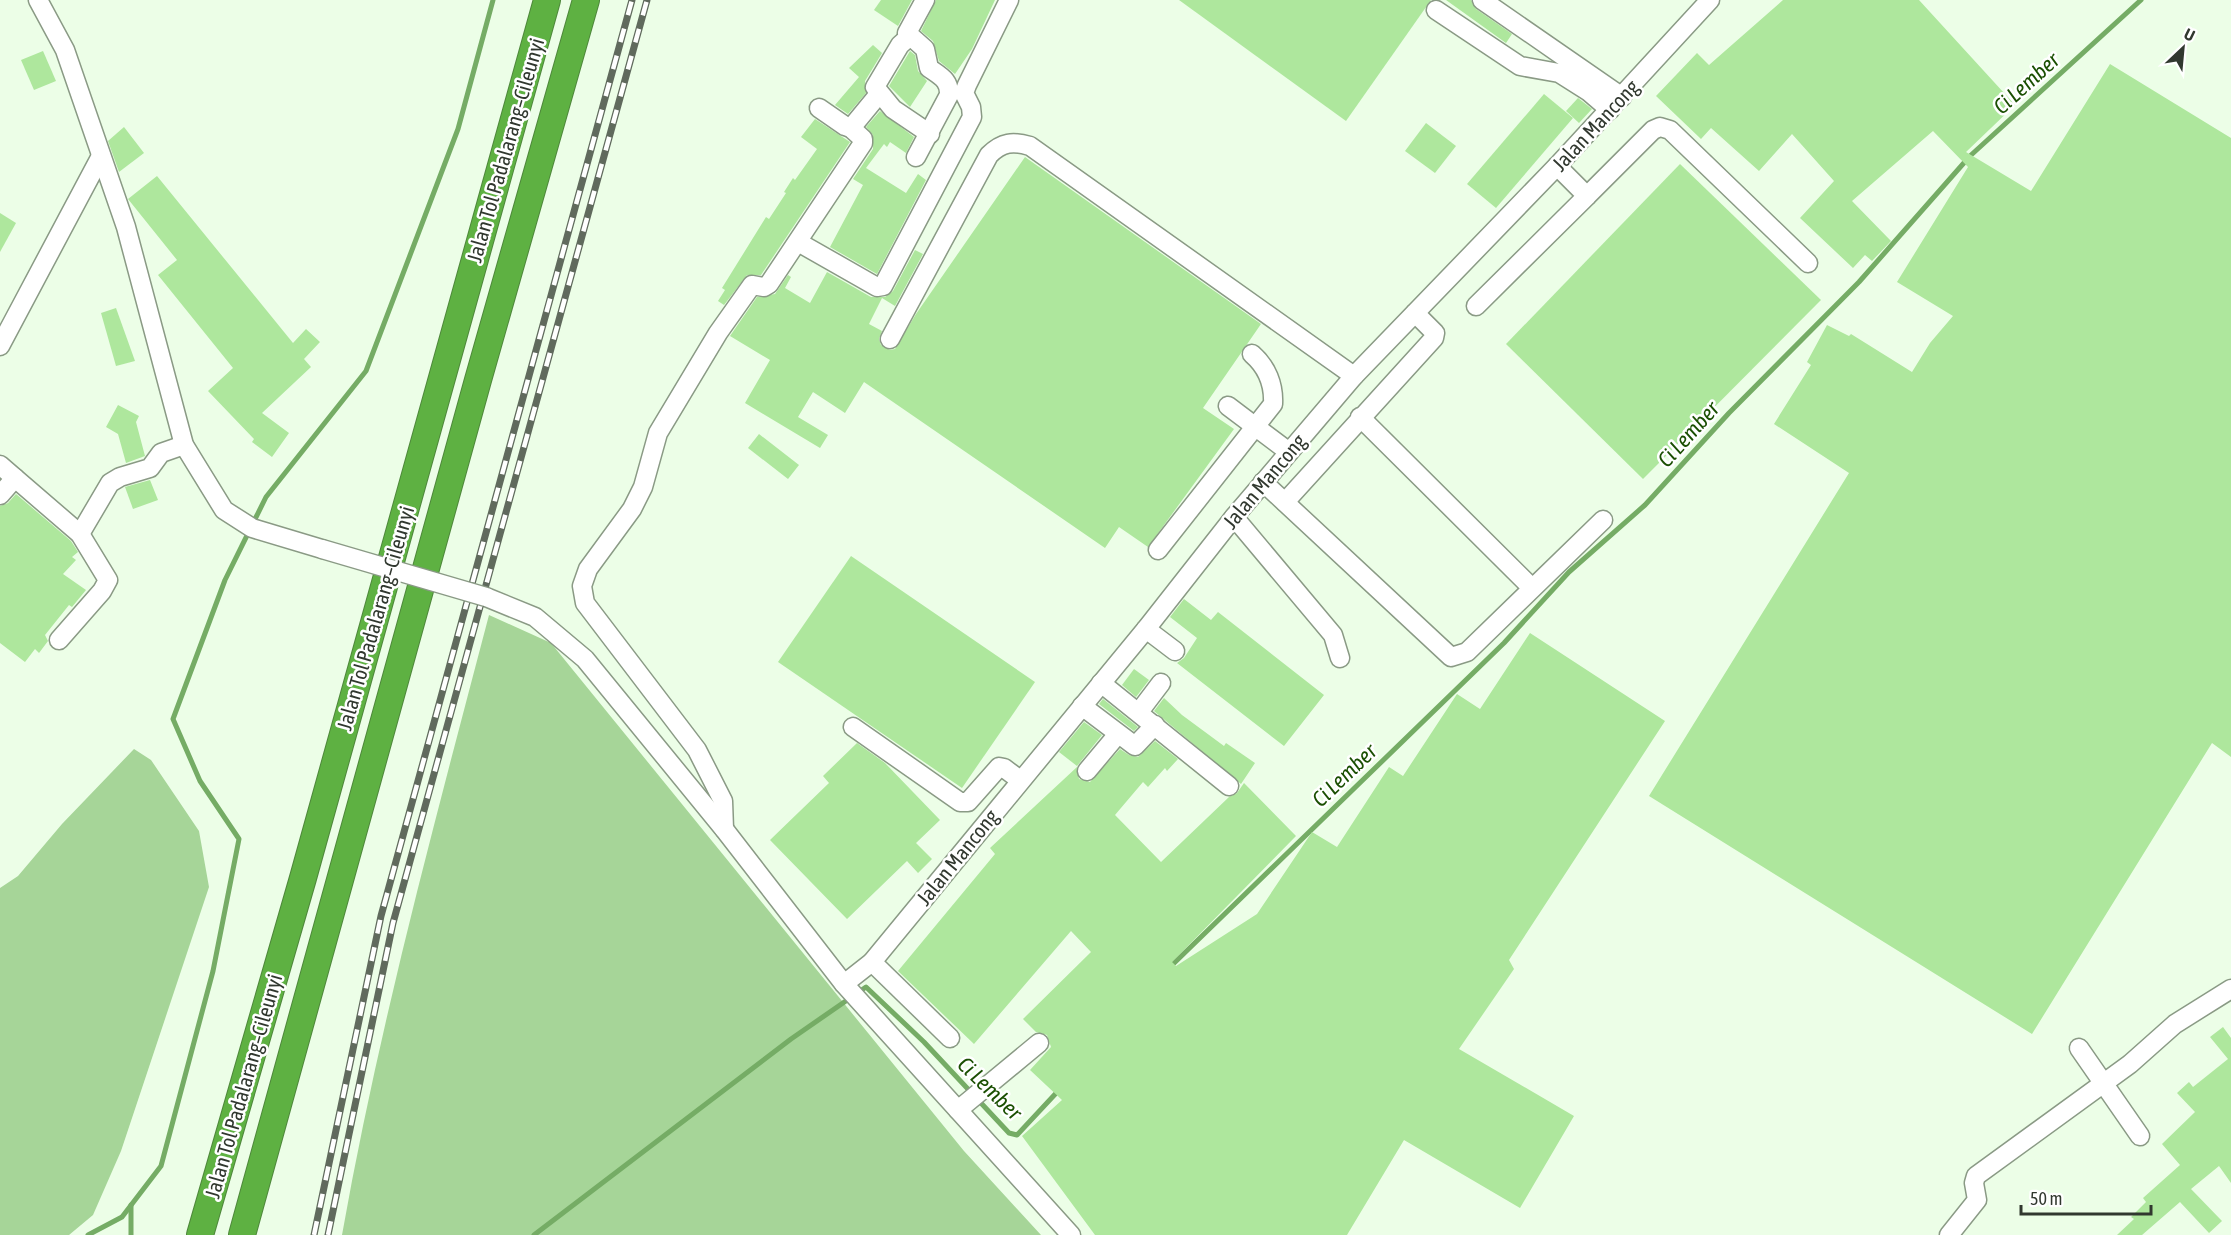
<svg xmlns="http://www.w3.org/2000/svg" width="2231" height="1235" viewBox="0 0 2231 1235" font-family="'Asap Condensed',sans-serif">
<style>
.green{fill:#a6d598}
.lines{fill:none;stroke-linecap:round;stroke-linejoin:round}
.stream{stroke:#75ac65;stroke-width:5}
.building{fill:#aee79d}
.minor-casing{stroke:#8a9a85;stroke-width:21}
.highway-casing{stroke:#4e873b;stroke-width:28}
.minor{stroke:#fff;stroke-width:18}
.highway{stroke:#5eb142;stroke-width:26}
.rail-casing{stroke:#606a5d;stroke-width:7}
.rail{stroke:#fff;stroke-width:4.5;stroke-dasharray:14;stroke-linecap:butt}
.minor-bridge-casing{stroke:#8a9a85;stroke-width:21;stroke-linecap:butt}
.minor-bridge{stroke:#fff;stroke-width:18}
.labels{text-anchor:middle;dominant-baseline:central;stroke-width:5;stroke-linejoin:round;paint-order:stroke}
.street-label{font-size:21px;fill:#31382f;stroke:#fff}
.water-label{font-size:22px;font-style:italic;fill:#1a4f02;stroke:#fff}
</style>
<rect width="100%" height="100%" fill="#ecfee7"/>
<g class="green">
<path d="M489,615l62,28 413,508 77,84h-699c37,-209 93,-414 147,-620z"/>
<path d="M134,749l17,11 48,71 10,56 -88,264 -28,64 -24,20h-69v-347l18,-12 44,-52z"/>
</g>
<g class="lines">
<g class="stream">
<path d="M1169,968l335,-325 65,-71 76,-67 84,-92 130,-131 111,-126 171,-156"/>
<path d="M131,1205v30"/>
<path d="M88,1235l34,-18 39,-51 52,-195 26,-132 -39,-58 -27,-62 52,-139 41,-83 100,-126 92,-242 35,-129"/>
<path d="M534,1235l257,-196 75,-52 58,55 85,91 8,2 42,-45"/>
</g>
</g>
<g class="building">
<path d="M881,0h31l-14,26 -24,-16z"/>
<path d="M936,0h59l-23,49 -17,25 -16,-13 -6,-20 -12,-10z"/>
<path d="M1179,0h252l-85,121z"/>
<path d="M1446,0h25l5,9 36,25 -6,9z"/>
<path d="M1783,0h136l96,105 -49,47 65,39 79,-127 121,74v619l-19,-14 -180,291 -383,-238 200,-323 -75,-49 37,-59 -4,-3 20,-37 22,11 2,-2 61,38 18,-29 23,-27 -56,-34 71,-115 -35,-36 -81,70 39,40 -19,20 -7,-6 -12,13 -53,-50 34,-37 -42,-47 -33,37 -48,-43 -10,11 -45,-43 41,-43 12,12z"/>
<path d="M873,45l9,8 -17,28 1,12 -18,21 -13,-9 24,-28 -10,-9z"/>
<path d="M43,51l13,30 -22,9 -13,-30z"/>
<path d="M910,51l5,4 3,16 9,10 -17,26 -21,-21z"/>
<path d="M1544,94l29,24 -77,90 -29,-24z"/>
<path d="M1578,98l14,11 -13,14 -13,-12z"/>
<path d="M880,111l34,26 -8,16 -16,-11 -3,5 -3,-3 -18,24 40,25 12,-19 8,6 -49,94 -47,-27 33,-62 -10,-6 20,-30v-14l-7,-8z"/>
<path d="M815,119l35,23 -89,133h-14l-23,30 -6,-4 7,-11 -3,-2 44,-71 3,2 17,-26 -2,-1 9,-14 2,2 22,-31 -16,-12z"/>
<path d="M1426,123l30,23 -21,27 -30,-22z"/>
<path d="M124,127l20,26 -25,19 -11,-31z"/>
<path d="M1025,157l236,167 -58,84 31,21 -86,118 -29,-20 -14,21 -241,-166 -19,31 -32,-21 -15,25 30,18 -8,13 -75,-45 25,-43 -40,-24 27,-39 18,-3 13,-19 3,2 -6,11 25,15 17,-31 44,25h14l8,-6 22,-41 8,4 -28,52 -13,-8 -13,26 13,7 -3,8 2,6 9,5 5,-1 21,-35z"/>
<path d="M1680,164l141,136 -178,179 -137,-135z"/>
<path d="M157,176l136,167 13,-14 14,13 -16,17 7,8 -49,46 27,20 -17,24 -20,-15 2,-3 -46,-48 25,-23 -75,-93 19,-15 -49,-61z"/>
<path d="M0,213l16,10 -16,29z"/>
<path d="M116,308l19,53 -19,5 -15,-53z"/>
<path d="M118,405l21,11 -3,6 9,34 -19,7 -8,-29 -12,-7z"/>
<path d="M759,434l40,31 -11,14 -40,-31z"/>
<path d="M150,480l8,20 -25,9 -8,-22z"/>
<path d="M16,494l55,47 7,11 -6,5 4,3 -13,14 23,16 -14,17 -3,-2 -24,30 3,6 -9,12 -4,-4 -10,13 -25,-19v-137l8,-3z"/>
<path d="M851,556l184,126 -73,106 -184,-126z"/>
<path d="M1184,599l27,21 7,-8 106,83 -40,51 -107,-83 7,-5 13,-20 -27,-21z"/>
<path d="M1530,633l135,88 -156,239 5,9 -55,80 115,67 -54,92 -116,-68 -57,95h-252l-73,-99 40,-36 -32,-30 21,-23 -4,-12 -11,-3 -13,-13 68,-67 -20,-21 -97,113 -76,-73 97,-117 -5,-6 87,-81 2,12 11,3 30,-33 9,6 9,2 17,-16 23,18 -11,12 -2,-3 -17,19 -5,-5 -28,33 46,47 68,-65 8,-4 7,-10 52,53 -124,126 4,4 81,-52 55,-82 25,15 52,-80 14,9 54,-82 23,15z"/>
<path d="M1134,669l15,11 -13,17 -14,-12z"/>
<path d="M1164,698l18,17 42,31 2,-3 29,20 -14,21 -87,-73z"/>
<path d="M1103,699l35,28 -4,4 -35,-27z"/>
<path d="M1084,722l18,13 -25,31 -18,-14z"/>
<path d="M857,743l28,20 55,57 -24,23 16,16 -14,14 -11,-12 -60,58 -77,-79 59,-57 -6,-7z"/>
<path d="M2223,1027l8,11v145l-12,-17 -28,23 31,32 -13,12 -29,-31 -38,33h-25l17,-16 -3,-2 15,-15 -3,-4 37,-33 -18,-21 33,-32 -18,-19 12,-11 4,5 35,-28 -18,-22z"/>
</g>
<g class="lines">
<g class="minor-casing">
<g id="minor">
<path d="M38,0l27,50 61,177 58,218 40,65 28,18 70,21"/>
<path d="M1482,0l140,97"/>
<path d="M1436,10l84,56 39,7 30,19 21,18"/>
<path d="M909,37l-9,8 -25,42 18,22 37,25"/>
<path d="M819,108l26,18 6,2 28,-34"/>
<path d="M916,157l33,-62c1,-15 -9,-19 -20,-27l-4,-19 -18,-16 18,-33"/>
<path d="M1587,196l66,-66 7,-3 10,3 138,133"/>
<path d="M798,242l79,45 6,-1 89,-169 -1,-10 -7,-14 3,-8 42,-85"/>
<path d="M1476,306l111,-110 -30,-30"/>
<path d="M890,339l99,-184c13,-13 24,-14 41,-9l324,230"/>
<path d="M0,346l101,-190"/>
<path d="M1228,406l61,46"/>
<path d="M1360,417l172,171"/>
<path d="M0,465l15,13"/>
<path d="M1263,482l188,175 16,-5 136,-132"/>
<path d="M0,495l15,-17 65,56 28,46 -6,11 -43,49"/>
<path d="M1285,502l149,-164 1,-5 -20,-20"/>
<path d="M1234,517l99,118 7,23"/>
<path d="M80,534l30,-51 10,-6 30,-9 11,-15 23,-8"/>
<path d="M1158,550l115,-146c1,-19 -6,-37 -21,-50"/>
<path d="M486,597l49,20 50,42 139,170 120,155 227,251"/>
<path d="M1146,629l29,22"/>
<path d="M1101,683l128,103"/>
<path d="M1082,706l53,40 20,-21"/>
<path d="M1139,712l22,-29"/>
<path d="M853,727l107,75h8l31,-35 5,1 16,12"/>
<path d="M1087,771l31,-37"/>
<path d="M724,829l-1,-28 -26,-51 -112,-147 -3,-17 6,-17 44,-60 11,-22 15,-54 60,-100 34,-48 12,2 5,-3 94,-141v-4l-12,-11"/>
<path d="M872,962l78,76"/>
<path d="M844,984l28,-22 274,-333 88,-112 120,-141 203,-210 153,-166"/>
<path d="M2079,1048l61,88"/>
<path d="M958,1110l81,-67"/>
<path d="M1949,1235l28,-35 -3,-17 2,-7 154,-112 45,-40 56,-35"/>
</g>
</g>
<g class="highway-casing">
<g id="highway">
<path d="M200,1235l103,-357 244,-878"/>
<path d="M242,1235l236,-855 108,-380"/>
</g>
</g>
<use href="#minor" class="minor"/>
<use href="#highway" class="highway"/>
<g class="rail-casing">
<g id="rail">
<path d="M314,1235l67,-319 251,-916"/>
<path d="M328,1235l65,-312 254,-923"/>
</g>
</g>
<use href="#rail" class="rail"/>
<g class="minor-bridge-casing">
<path id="minor-bridge" d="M322,549l164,48"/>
</g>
<use href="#minor-bridge" class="minor-bridge"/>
</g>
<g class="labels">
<g class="street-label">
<text transform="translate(1595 125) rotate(-47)">Jalan Mancong</text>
<text transform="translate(505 150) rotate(-74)">Jalan Tol Padalarang–Cileunyi</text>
<text transform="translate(1264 481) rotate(-50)">Jalan Mancong</text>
<text transform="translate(375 618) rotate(-74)">Jalan Tol Padalarang–Cileunyi</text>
<text transform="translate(957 857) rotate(-51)">Jalan Mancong</text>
<text transform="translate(243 1086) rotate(-74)">Jalan Tol Padalarang–Cileunyi</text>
</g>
<g class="water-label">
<text transform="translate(2026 83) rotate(-42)">Ci Lember</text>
<text transform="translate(1688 434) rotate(-48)">Ci Lember</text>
<text transform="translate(1344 775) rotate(-44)">Ci Lember</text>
<text transform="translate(990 1088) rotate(44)">Ci Lember</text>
</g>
</g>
<g transform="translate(2183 48) rotate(26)" stroke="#ffffff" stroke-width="4.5" paint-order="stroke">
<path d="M0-4.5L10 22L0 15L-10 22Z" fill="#31382f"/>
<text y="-9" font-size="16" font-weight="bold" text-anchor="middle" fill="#31382f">U</text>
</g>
<path d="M2021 1205v9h130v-9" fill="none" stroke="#31382f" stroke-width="3"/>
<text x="2030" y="1205" font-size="18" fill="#31382f" stroke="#ffffff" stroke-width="4.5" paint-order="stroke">50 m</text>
</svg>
